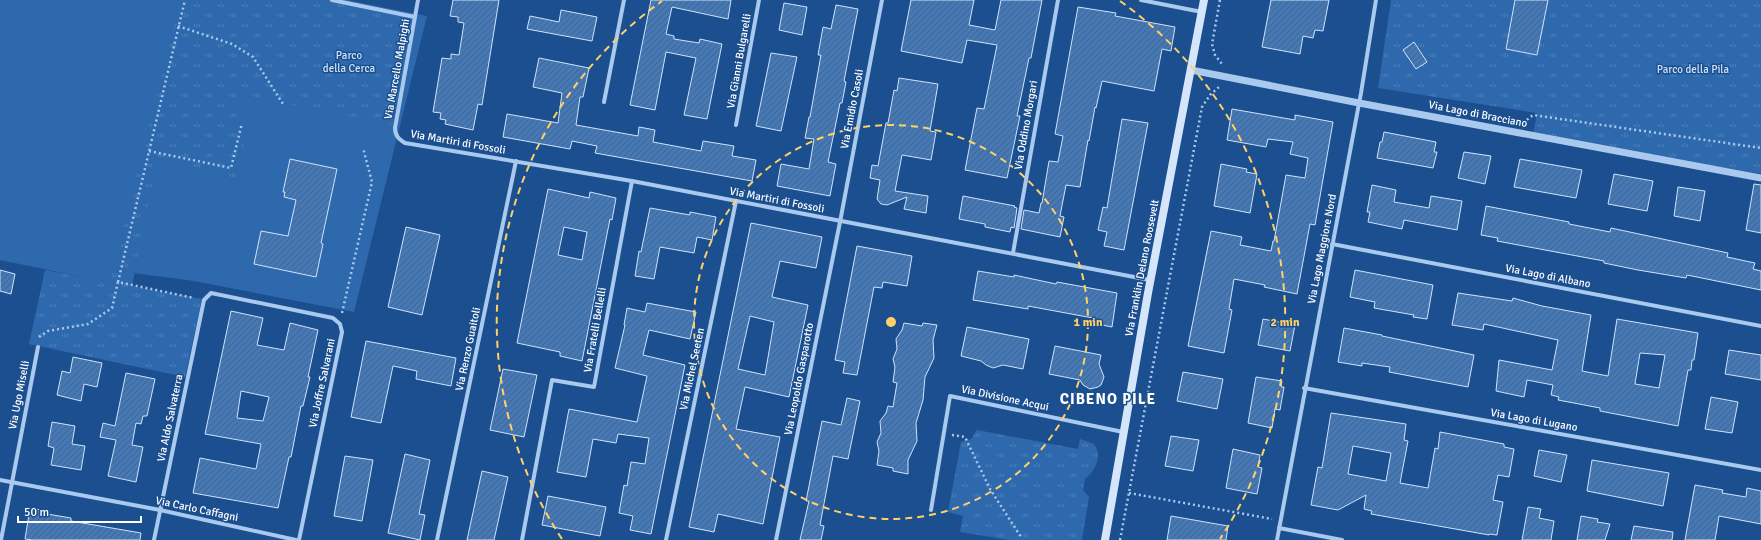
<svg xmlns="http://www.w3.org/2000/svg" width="1761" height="540" viewBox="0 0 1761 540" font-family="Signika,sans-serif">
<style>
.grass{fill:#2e69ad}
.park{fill:url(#park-tufts)}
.building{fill:url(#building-hatch);stroke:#cfe3fa;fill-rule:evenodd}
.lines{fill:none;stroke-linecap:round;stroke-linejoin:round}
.path{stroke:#a9c9ee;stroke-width:2.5;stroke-dasharray:2 3;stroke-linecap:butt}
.minor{stroke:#a9c9ee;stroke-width:4}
.tertiary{stroke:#a9c9ee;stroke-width:7}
.secondary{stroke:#d6e6fa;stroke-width:8}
.ring{fill:none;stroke:#ffd166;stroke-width:2;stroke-dasharray:7 5}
.labels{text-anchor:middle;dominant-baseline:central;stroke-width:3;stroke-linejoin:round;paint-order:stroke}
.park-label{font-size:11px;fill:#cfe3fa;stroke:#1b4f8f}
.street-label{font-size:11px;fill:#fff;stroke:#1b4f8f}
.district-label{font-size:15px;font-weight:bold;letter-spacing:1px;fill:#fff;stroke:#1b4f8f}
.centre{fill:#ffd166;stroke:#1b4f8f;stroke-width:2}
.ring-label{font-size:12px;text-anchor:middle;font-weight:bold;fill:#ffd166;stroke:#1b4f8f;stroke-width:3;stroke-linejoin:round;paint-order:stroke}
</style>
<defs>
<pattern id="park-tufts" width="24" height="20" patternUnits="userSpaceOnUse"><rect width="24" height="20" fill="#2e69ad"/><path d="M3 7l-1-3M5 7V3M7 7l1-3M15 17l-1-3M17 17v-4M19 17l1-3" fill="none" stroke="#4d80b9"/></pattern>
<pattern id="building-hatch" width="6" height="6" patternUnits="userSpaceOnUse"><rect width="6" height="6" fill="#4478b7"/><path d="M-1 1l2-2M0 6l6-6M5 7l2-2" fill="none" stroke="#486282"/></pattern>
</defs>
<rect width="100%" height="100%" fill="#1b4f8f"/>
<path class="grass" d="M0,0h347l80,16 -73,296 -160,-31 -60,-8 -22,10 -112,-23z"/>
<g class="park">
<path d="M180,0h138l94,18 -19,107 -144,-29c-28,13 -4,24 -5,42 0,13 -6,28 -9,40l-78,-18 -25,126 70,13 -17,78 -156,-33 16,-74 65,12z"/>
<path d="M1391,0h370v174l-228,-39 4,-22 -159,-25z"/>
<path d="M977,430l101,19 2,-10 14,5c9,12 1,27 -9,35l-2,11 6,7 -7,43h-73l-49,-8 3,-16 -15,-4 13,-70 10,-3z"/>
</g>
<g class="building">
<path d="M453,0h46l-17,105 -4,-1 -5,26 -28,-6 1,-4 -6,-1 1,-6 -8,-1 9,-54 9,1v-5l8,1 5,-32 -6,-1v-5l-8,-1z"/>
<path d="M651,0h80l-3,19 -56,-12 -6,27 8,2v3l25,4 1,-4 22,5 -15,75 -23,-4 12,-57 -30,-6 -11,58 -25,-5z"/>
<path d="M911,0h63l-5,25 26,5 6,-30h41l-11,58h-2l-12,58h3l-13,62 -42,-8 12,-62 7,1 13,-64 -30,-5 -5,23 -61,-12z"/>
<path d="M1271,0h58l-6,31 -8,-1 -2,8 -10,-2 -3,18 -38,-7z"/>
<path d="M1515,0h33l-11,55 -31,-6z"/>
<path d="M784,3l23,4 -5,28 -23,-5z"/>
<path d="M836,5l22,4 -14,72 2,1 -4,21h-2l-12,59 8,2 -6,32 -53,-10 4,-22 28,5 5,-30 -9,-1 4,-21h1l11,-62h-3l5,-28 8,2z"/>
<path d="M1078,7l38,6 -1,3 60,11 -4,24 -9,-2 -8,42 -52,-10 -6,27 -1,-1 -6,34 -1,-1 -8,47 -14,-2 -6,31 4,1 -4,20 -39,-8 3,-19 15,3 2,-10h1l7,-42 9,1 5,-26 -8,-2z"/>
<path d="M561,10l36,7 -5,24 -65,-12 3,-13 29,6z"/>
<path d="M1414,42l13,20 -11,7 -13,-19z"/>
<path d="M771,53l26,4 -16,74 -25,-5z"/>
<path d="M539,58l50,10 -6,29h-3l-4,28 62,11 1,-9 16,3 -2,12 48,9 2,-10 31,5 -2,10 24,4 -4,21 -157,-28 2,-7 -25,-5 -2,8 -67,-12 4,-23 51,9 4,-30 -29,-6z"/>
<path d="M899,78l39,6 -8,47 6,1 -5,28 -29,-5 -7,36 33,5 -2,17 -22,-4 3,-12 -20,8 -6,-1 -4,-5 3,-19 -10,-2 2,-13 6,1 8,-43h2l6,-33 3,1z"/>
<path d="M1232,109l63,11v-5l38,7 -18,103 -5,-1 -13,70 -33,-7 1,-2 -31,-6 -5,30 3,1 -8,43 -36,-7 23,-115 31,6 -2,8 31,6 2,-10h1l12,-66 19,3 3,-20 -18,-4 3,-12 -25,-3 -2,8 -39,-7z"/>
<path d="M1122,119l26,4 -24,127 -20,-4 3,-14 -9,-2 5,-23 4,1z"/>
<path d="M1384,132l52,10 -2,10h3l-4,16 -56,-10 3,-16h2z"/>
<path d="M1464,152l27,4 -6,28 -27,-6z"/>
<path d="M290,159l47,10 -16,74 2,1 -7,33 -62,-13 7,-33 27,5 8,-36 -12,-3 1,-5h-2z"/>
<path d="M1520,159l62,11 -6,28 -62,-11z"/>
<path d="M1221,164l26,5 -1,3 11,2 -7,39 -36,-7z"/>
<path d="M1614,174l39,7 -6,30 -39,-7z"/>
<path d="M1754,184l7,1v48l-15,-3z"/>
<path d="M1372,185l24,5 -2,12 35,6 2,-12 31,5 -5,29 -53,-10 -2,9 -34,-7 2,-10h-3z"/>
<path d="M1678,187l27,4 -5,30 -26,-5z"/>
<path d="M548,189l41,9 1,-6 26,6 -4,22 -2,-1 -28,142 -22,-5v-4l-43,-9zM564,227l23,5 -5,28 -24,-5z"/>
<path d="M963,196l52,10 -1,1 3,1 -3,20 -3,-1 -1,5 -25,-5v-3l-26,-5z"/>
<path d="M1486,206l83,16v2l41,8 1,-4 117,25 -1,4 28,6 -2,6 8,2v19l-74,-15 -1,3 -48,-8 -34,-7v-2l-107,-20 1,-3 -17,-3z"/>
<path d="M650,208l40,7v-3l26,5 -4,23 -15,-3 -3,16 -34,-6 -6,32 -19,-3 4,-25 2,1z"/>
<path d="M751,223l71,14 -6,31 -36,-7 -8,36 36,8 -19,92 -44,-10 -9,42 44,8 -17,87 -45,-10 -4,18 -25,-5zM750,316l24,6 -9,53 -27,-6z"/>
<path d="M406,227l34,8 -18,80 -34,-8z"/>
<path d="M857,246l55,10 -5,30 -24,-4 -1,6 -8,-1 -17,88 -14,-2 2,-11 -10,-2z"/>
<path d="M0,270l15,4 -4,20 -11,-3z"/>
<path d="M1355,270l78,15 -6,34 -14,-2 1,-2 -40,-7 1,-6 -25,-5z"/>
<path d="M978,271l36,6v-2l42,9 1,-2 60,11 -5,34 -20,-4 1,-5 -65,-12v3l-55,-9z"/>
<path d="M1458,293l54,8 1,-3 29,8 49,9 -9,56 26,5 9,-57 81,14 -4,27h-2l-1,10h-3l-10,56 -78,-15v-3l-42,-8 1,-3 -8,-2 2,-10 -26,-5 -3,17 -28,-6 3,-31 53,10 6,-30 -74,-16 -1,6 -31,-5zM1640,353l25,2 -6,33 -24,-4z"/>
<path d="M647,303l49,9 -6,27 -41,-9 -6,25 42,10 -34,169 -21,-4 3,-14 -14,-3 5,-28 3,1 4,-24 14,2 4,-26 -31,-4 -2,9 -23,-4 -7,38 -29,-5 12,-63 68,13 10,-46 -32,-8 10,-43h-1l3,-17 18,4z"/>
<path d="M231,311l32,7 -6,27 27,5 6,-27 28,7 -10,47h2l-7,29h-2l-10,51h-2l-11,51 -85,-15 7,-35 56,11 5,-25 -56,-10zM241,391l28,6 -6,24 -26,-3z"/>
<path d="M1263,319l32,6 -5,26 -32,-6z"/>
<path d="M904,323l18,3 1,-3 14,2 -4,15 1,18 -9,19 -2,23 -7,23 1,18 -9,19v14l-15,-3v-3l-16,-3 2,-14 -2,-9 4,-9 -1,-12 6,-8 2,-7 5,1 4,-24 -4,-1 2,-15 -2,-8 4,-10 -1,-10 6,-9z"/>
<path d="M967,327l62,12 -6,30 -20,-4 -10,3 -7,-3 -5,-4 -20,-5z"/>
<path d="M1344,328l38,7v1l92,19 -6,32 -79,-15 1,-5 -28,-4v3l-24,-4z"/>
<path d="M366,341l90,17 -5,28 -35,-7 1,-8 -24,-5 -12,57 -30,-6z"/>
<path d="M1055,346l46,9 -2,9 5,13 -3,8 -3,2 -8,2 -7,-4 -3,-5 -31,-6z"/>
<path d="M1729,350l32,5v25l-36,-6z"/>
<path d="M73,357l29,6 -5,24 -13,-3 -3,17 -24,-6 5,-24 8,2z"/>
<path d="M503,369l34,6 -13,62 -34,-7z"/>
<path d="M1183,372l40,7 -6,30 -40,-8z"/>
<path d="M126,373l29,6 -8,37h-4l-2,8 -5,-1 -4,22 11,2 -7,35 -28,-6 8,-36 -16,-3 3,-14 12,3z"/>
<path d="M1256,377l26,4 -1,6h3l-4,23 -5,-1 -3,19 -24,-5z"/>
<path d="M1711,397l27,5 -6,31 -27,-4z"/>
<path d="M847,398l13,3 -12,58 -15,-3 -13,69 4,1 -3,14h-21l9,-39h-3l16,-80 19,4z"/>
<path d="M1331,413l75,11 -2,16 4,1 -8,42 28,5 7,-40 3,1 2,-17 64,12v3l10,2 -5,28 -11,-2 -5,25 10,2 -6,33 -8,-1v1l-118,-21 1,-3 -8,-2 2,-14 -28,15 -27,-5 7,-38 4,1zM1353,446l38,7 -5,28 -38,-7z"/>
<path d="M52,422l23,4 -3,18 13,2 -4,24 -30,-5 3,-17 -6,-2z"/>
<path d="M1171,436l28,4 -6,31 -28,-5z"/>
<path d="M1233,449l27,6 -2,12 4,1 -5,26 -31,-6z"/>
<path d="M1539,450l28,5 -6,27 -27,-6z"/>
<path d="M405,454l25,6 -11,54 6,1 -5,25 -32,-7z"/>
<path d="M345,456l28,4 -11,61 -28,-5z"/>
<path d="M1592,460l77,13 -6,33 -76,-15z"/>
<path d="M482,471l26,6 -14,63h-27z"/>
<path d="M1695,485l28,5 -1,3 24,4 1,-9 14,3v33l-42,-8 -4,24h-30z"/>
<path d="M548,496l58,11 -6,29 -58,-11z"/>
<path d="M1528,507l13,2 -2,9 15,3 -3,19h-29z"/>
<path d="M30,508l17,3v3l24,4v3l70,12 -1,7h-107l-8,-1z"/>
<path d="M1171,516l57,10 -2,14h-59z"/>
<path d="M1581,516l17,3 -1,3 13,2 -5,16h-28z"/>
<path d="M1634,526l39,6 -1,8h-41z"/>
</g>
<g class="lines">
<g class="path">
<path d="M1220,0l-8,44 3,11 7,9"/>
<path d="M178,26l54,18 21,13 30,47"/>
<path d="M1523,123l10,-8 228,33"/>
<path d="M149,151l82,17 11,-45"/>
<path d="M118,282l67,-282"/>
<path d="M342,313l30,-131 -9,-34"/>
<path d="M39,337l9,-6 40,-7 24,-16 6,-26 76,16"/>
<path d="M952,435l13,2 25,52 31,48"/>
<path d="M1129,493l143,26"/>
<path d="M1120,540l82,-433 8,-12 9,-8"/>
</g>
<g class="minor">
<path d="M332,0l83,17"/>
<path d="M418,0l-23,128c0,8 4,11 10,15l227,38 518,99"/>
<path d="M1141,0l61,12"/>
<path d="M604,102l20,-102"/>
<path d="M736,125l23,-125"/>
<path d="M1332,244l429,82"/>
<path d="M1013,253l45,-253"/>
<path d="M1304,388l457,82"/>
<path d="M0,480l160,30 136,30"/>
<path d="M931,510l19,-114 173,36"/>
<path d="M1279,528l63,12"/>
<path d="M1,540l37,-193"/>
<path d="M154,540l50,-240 7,-7 122,25 7,6 2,8 -43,208"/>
<path d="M437,540l79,-379"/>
<path d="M522,540l30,-160 42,7 38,-206"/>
<path d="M666,540l70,-339"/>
<path d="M776,540l64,-318 42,-222"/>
<path d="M1277,540l84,-447 15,-93"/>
</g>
<path class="tertiary" d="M1191,70l168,33 402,75"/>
<path class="secondary" d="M1105,540l43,-247 56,-293"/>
</g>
<g class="ring">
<circle cx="891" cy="322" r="197"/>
<path d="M562 539A394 394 0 0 1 662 1M1120 1A394 394 0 0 1 1220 539"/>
</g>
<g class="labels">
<g class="park-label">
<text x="349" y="55">Parco<tspan x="349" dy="13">della Cerca</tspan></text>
<text x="1693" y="69">Parco della Pila</text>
</g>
<g class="street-label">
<text transform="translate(739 61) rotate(-80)">Via Gianni Bulgarelli</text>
<text transform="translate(397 69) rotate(-80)">Via Marcello Malpighi</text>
<text transform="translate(852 109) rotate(-79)">Via Emidio Casoli</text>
<text transform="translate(1478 114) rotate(11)">Via Lago di Bracciano</text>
<text transform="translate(1026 125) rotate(-80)">Via Oddino Morgari</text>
<text transform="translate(458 142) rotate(10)">Via Martiri di Fossoli</text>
<text transform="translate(777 200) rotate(11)">Via Martiri di Fossoli</text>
<text transform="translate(1322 249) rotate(-79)">Via Lago Maggiore Nord</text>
<text transform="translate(1142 268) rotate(-79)">Via Franklin Delano Roosevelt</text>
<text transform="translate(1548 276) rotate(11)">Via Lago di Albano</text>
<text transform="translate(595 330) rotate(-80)">Via Fratelli Bellelli</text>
<text transform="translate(468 349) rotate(-78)">Via Renzo Guaitoli</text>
<text transform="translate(692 369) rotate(-78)">Via Michel Seeten</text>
<text transform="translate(799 379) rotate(-79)">Via Leopoldo Gasparotto</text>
<text transform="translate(322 383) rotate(-78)">Via Joffre Salvarani</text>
<text transform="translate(19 395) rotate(-79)">Via Ugo Miselli</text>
<text transform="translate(1005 398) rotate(12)">Via Divisione Acqui</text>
<text transform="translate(170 418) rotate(-78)">Via Aldo Salvaterra</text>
<text transform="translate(1534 420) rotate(10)">Via Lago di Lugano</text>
<text transform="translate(197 509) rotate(12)">Via Carlo Caffagni</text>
</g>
<g class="district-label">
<text x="1108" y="399">CIBENO PILE</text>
</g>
</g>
<circle cx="891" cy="322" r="6" class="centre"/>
<g class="ring-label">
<text x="1088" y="326">1 min</text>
<text x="1285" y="326">2 min</text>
</g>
<path d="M18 516v6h123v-6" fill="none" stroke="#ffffff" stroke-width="2"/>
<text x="24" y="516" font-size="12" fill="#ffffff" stroke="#1b4f8f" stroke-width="3" paint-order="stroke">50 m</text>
</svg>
